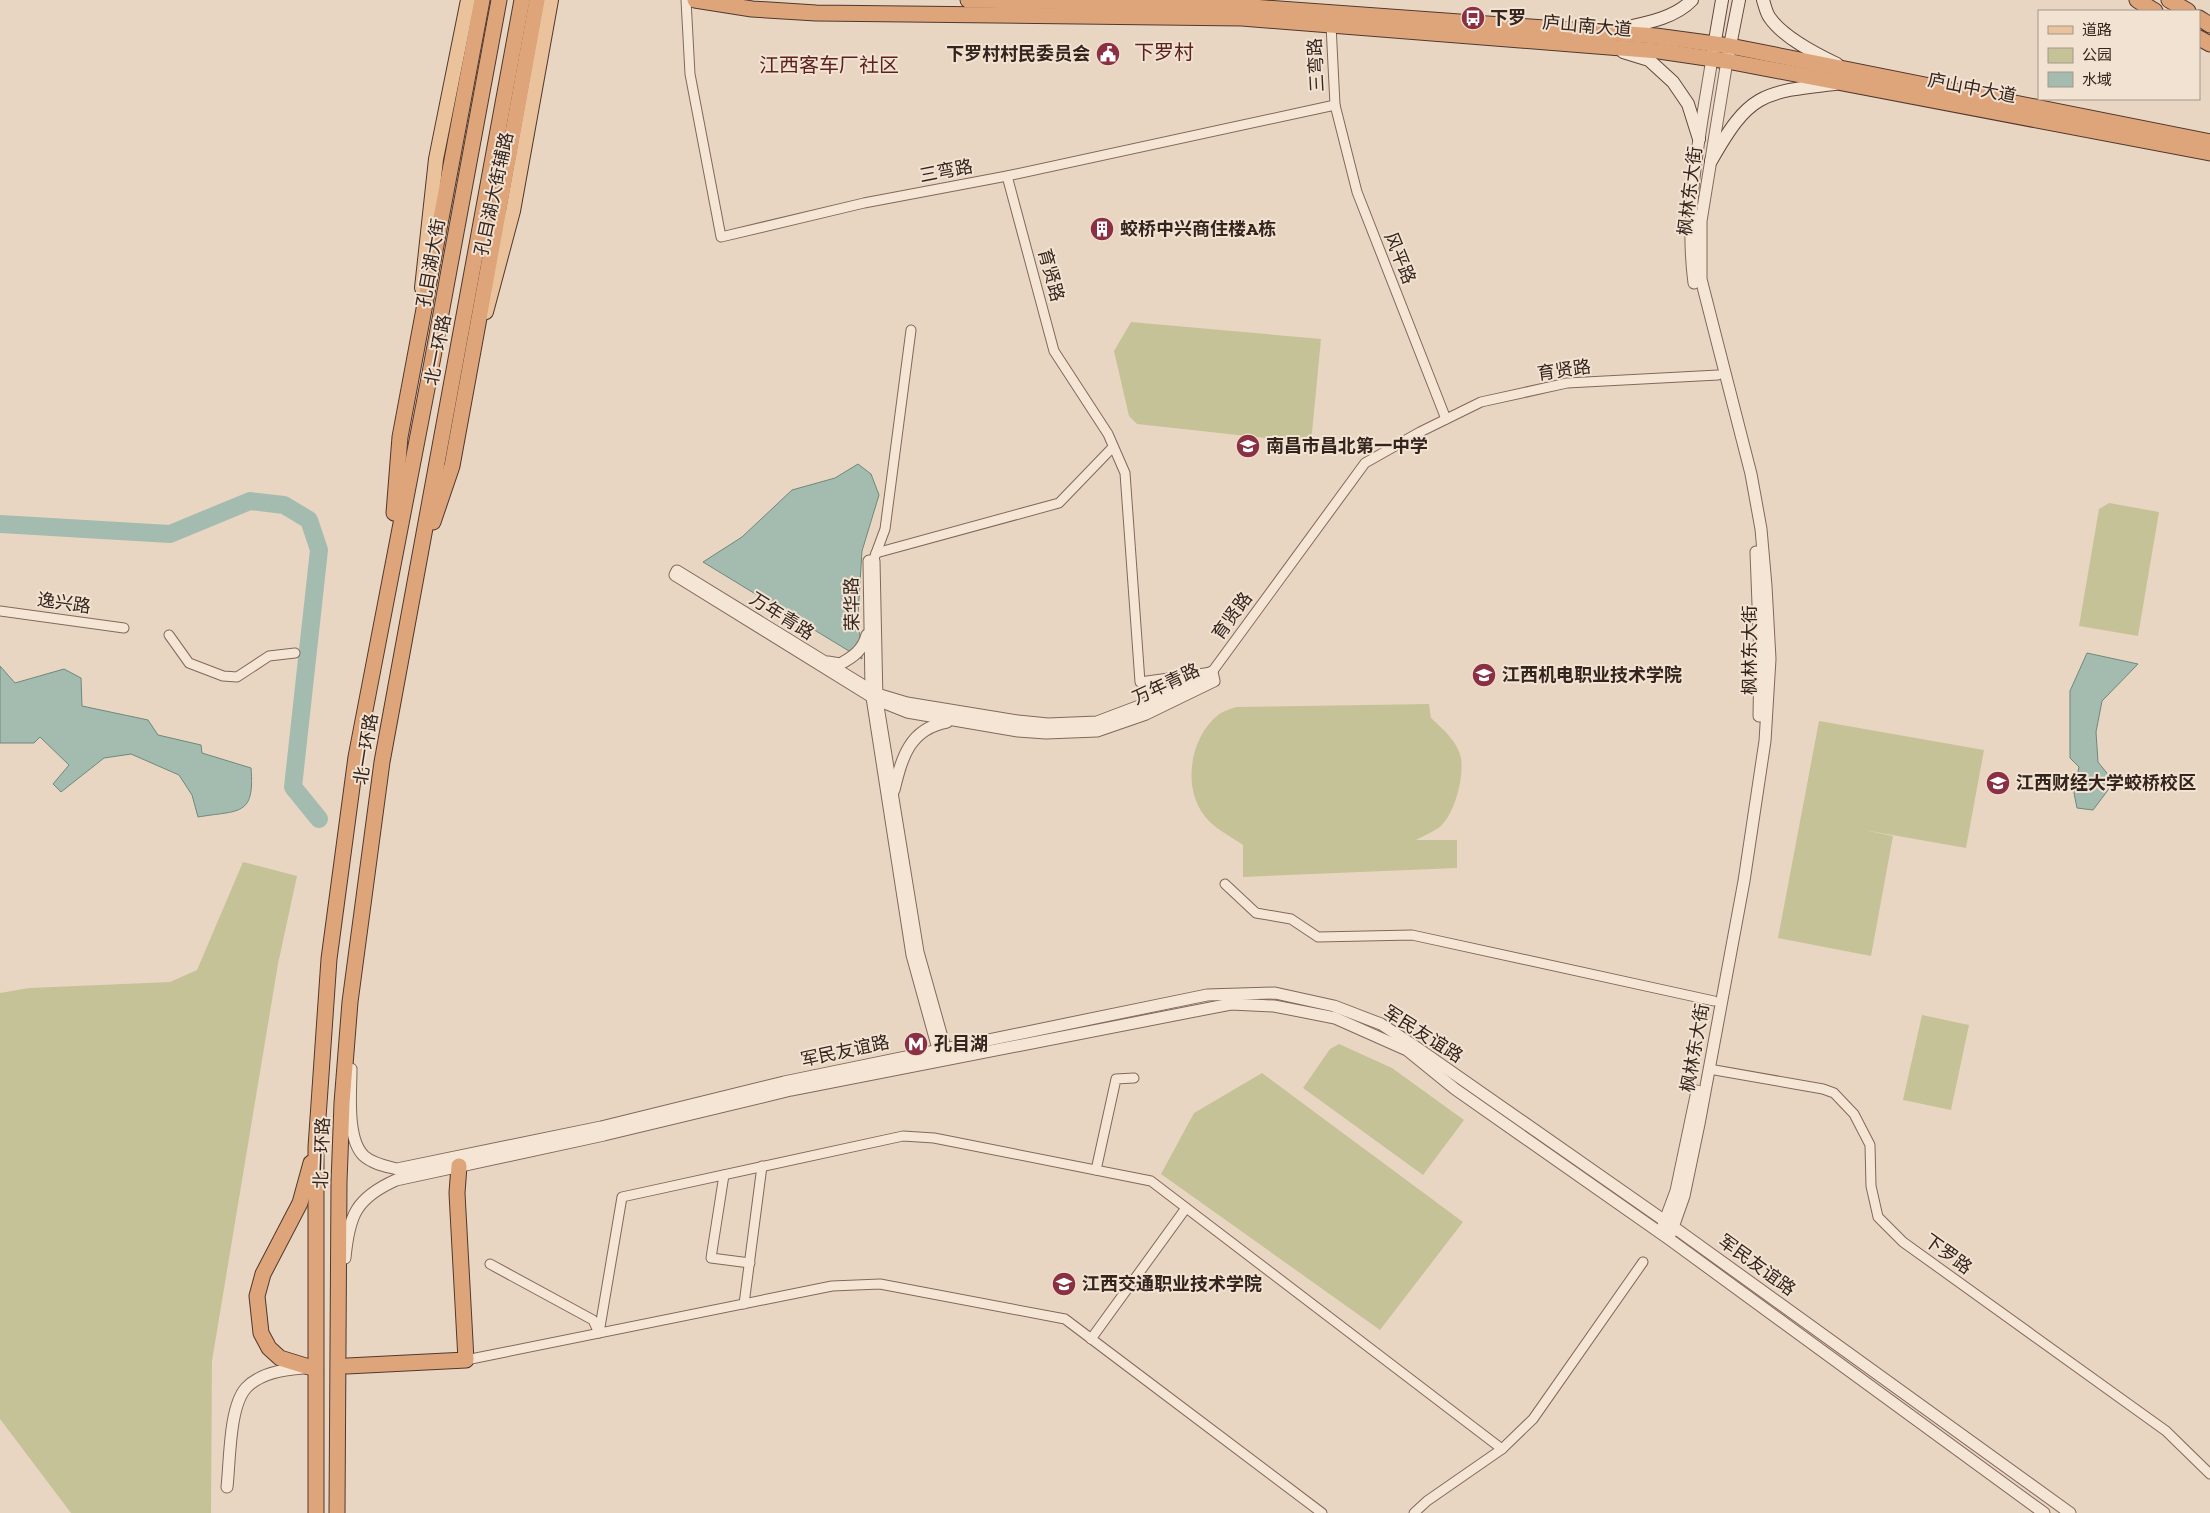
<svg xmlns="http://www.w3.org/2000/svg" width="2210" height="1513" viewBox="0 0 2210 1513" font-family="'Zilla Slab','Noto Sans SC',serif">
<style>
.green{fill:#c6c297}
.water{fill:#a4bcb0;stroke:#6c897c}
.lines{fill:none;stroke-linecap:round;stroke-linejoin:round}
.river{stroke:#a4bcb0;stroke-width:18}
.trunk-tunnel{stroke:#c5b2a1;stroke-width:15;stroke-dasharray:15 8;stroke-linecap:butt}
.minor-casing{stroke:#82685b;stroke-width:11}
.tertiary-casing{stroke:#82685b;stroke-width:13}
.secondary-casing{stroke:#63493e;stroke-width:14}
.primary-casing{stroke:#50382f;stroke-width:16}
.trunk-casing{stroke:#50382f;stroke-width:17}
.minor{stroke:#f5e5d4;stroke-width:9}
.tertiary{stroke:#f5e5d4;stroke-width:11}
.secondary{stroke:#f5e5d4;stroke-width:12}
.primary{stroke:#eac29c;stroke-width:14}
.trunk{stroke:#dea47a;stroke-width:15}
.labels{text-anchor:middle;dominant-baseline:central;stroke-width:4;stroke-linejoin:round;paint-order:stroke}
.poi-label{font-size:18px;font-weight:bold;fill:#33241e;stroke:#f2e2d1;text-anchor:start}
.street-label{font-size:18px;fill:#33241e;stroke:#f2e2d1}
.quarter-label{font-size:20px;fill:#5b2221;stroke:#f2e2d1}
</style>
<rect width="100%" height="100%" fill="#e9d6c2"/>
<g class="green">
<path d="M1131,322l190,17 -10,104 -174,-19 -8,-8 -15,-65z"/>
<path d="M2109,503l50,9 -21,124 -59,-10 20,-117z"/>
<path d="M1429,704l2,14c12,11 27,24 30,40 3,20 -6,55 -21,69 -7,5 -17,9 -24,13h41v28l-214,9v-32c-11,-8 -26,-15 -35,-25 -27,-28 -19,-82 10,-105 5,-4 13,-6 18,-8z"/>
<path d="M1819,721l165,29 -18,98 -102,-18 29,6 -22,120 -93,-18z"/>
<path d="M243,862l54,14 -19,88 -66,397 -1,152h-140l-71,-94v-426l29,-5 141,-6 27,-12z"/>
<path d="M1922,1015l47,10 -18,85 -48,-10z"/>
<path d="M1339,1044l53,24 72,52 -41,55 -120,-87 27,-39z"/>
<path d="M1262,1073l201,149 -83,108 -219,-156 33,-61z"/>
</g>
<g class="water">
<path d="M858,464l13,10 8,21 -17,56 -4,64 4,44 -159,-97 39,-25 50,-47 43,-12z"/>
<path d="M2087,653l51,11 -36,37 -6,31 2,30 16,20 -21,28 -16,-2 -3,-15 5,-26 -9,-9v-67z"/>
<path d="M0,666l15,17 49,-14 17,9 1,28 66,14 10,15 43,10 1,8 49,15c4,49 -12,42 -53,49l-6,-22 -13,-20 -48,-21 -27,4 -43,34 -8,-8 16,-19 -29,-28 -6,6h-34z"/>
</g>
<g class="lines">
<path class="river" d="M0,524l170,10 80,-33 34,4 25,15 10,30 -26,237 26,32"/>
<path class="trunk-tunnel" d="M309,1367l38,-1"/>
<g class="minor-casing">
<g id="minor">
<path d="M686,0l4,74 31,163 143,-34 143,-27 328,-71 -4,-80"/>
<path d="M1335,105l22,87 89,227"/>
<path d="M1007,176l47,175 54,83 17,39 15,209 72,-10 153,-209 55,-31 61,-30 86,-19 151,-8"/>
<path d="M876,553l183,-50 54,-56"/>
<path d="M875,556l10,-27 26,-199"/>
<path d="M0,611l124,17"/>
<path d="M169,635l20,28 34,13 14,1 32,-21 26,-3"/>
<path d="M1225,884l31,29 35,6 27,18 94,-2 302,66"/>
<path d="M1709,1069l114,20 11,4 20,21 16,31 1,41 7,31 25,25 263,189 44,43"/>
<path d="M1096,1170l20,-91 18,-1"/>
<path d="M724,1175l-13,83 39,5"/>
<path d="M490,1264l103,56 6,13 23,-136 281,-61 31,2 217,43 351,268"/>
<path d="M744,1304l18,-138"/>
<path d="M1091,1339l95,-131"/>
<path d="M466,1360l366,-74 48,-2 185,35 257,194"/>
<path d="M1414,1513l13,-12 75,-52 31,-30 110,-157"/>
</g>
</g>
<g class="tertiary-casing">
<g id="tertiary">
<path d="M1694,283c-10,-75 6,-150 18,-224"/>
<path d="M1756,552l4,105 -1,59"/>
<path d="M677,571l200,123 30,9 111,18 30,3 49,-2 45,-17 70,-33 2,9 -68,33 -49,17 -51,2 -28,-2 -111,-19 -30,-12 -202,-125z"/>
<path d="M828,662l12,2c13,-7 23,-14 27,-29"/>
<path d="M894,790c8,-32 15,-61 53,-68"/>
<path d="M940,1056l-28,-101 -41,-264 -2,-130h5l3,139 41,252 29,103"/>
<path d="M351,1069c0,23 -5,70 13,87 9,8 22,10 33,13l204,-42 183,-45 423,-87 68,-2 59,13 47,18 32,21 262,183 395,285"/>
<path d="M1663,1226l13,-35 21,-100"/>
<path d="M1671,1233l13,-37 15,-72 45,-243 21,-140 5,-82 -4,-73 -5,-57 -10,-55 -50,-195v-58l26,-160"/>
<path d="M345,1258c4,-43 11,-60 51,-78l208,-45 187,-45 440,-86 43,2 61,12 72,32 48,39 214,150 375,274"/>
<path d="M227,1487c3,-26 2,-80 19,-99 14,-15 40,-19 58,-20"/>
</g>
</g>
<g class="secondary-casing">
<g id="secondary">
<path d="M1763,0c2,6 3,13 7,18 14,20 46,36 67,46"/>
<path d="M1614,30c26,-6 59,-10 78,-30"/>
<path d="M1623,52l26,8 24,22 15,22 11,35"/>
<path d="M1713,52l9,-52"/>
<path d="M1727,61l12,-61"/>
<path d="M1711,161c38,-67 50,-69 124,-77"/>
</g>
</g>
<g class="primary-casing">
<g id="primary">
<path d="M422,288l14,-129 32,-159"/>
<path d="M486,312l27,-101 38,-211"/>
</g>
</g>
<g class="trunk-casing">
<g id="trunk">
<path d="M695,0l57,9 64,4 426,5 417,33 68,10 483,92"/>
<path d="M968,0l242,4 446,32 74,10 480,96"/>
<path d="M2137,0l18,11"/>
<path d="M2169,0l19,11"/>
<path d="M2199,18l11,7"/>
<path d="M2199,38l11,6"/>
<path d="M394,513l6,-76 82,-437"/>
<path d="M433,522l19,-56 85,-466"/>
<path d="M347,1366l119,-6 -9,-167 2,-27"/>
<path d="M309,1367l-29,-9 -11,-10 -8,-15 -4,-37 6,-22 37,-71 11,-40"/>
<path d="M316,1513v-366l13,-188 27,-202 74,-384 69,-373"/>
<path d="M337,1513l2,-331 3,-79 8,-101 32,-240 140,-762"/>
</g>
</g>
<use href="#minor" class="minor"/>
<use href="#tertiary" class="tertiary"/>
<use href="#secondary" class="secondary"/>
<use href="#primary" class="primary"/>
<use href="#trunk" class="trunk"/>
</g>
<defs>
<g id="bus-disc" transform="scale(1.25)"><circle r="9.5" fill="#8b3043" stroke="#f2e2d1"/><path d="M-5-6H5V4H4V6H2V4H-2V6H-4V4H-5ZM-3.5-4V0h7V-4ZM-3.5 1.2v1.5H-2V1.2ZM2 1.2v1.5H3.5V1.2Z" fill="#fff"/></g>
<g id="civic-disc" transform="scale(1.25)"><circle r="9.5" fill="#8b3043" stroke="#f2e2d1"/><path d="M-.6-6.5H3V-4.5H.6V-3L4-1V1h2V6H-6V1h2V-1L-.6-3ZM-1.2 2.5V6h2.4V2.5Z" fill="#fff"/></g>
<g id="building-disc" transform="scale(1.25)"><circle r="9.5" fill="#8b3043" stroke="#f2e2d1"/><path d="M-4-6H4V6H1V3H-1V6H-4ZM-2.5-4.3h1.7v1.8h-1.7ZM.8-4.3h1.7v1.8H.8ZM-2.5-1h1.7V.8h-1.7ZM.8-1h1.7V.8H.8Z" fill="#fff"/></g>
<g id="school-disc" transform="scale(1.25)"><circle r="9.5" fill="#8b3043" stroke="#f2e2d1"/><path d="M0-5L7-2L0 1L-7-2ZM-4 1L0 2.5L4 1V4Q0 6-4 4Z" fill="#fff"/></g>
<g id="university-disc" transform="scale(1.25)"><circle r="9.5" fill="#8b3043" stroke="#f2e2d1"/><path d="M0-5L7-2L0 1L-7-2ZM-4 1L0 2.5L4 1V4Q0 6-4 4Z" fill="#fff"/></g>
<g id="metro-disc" transform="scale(1.25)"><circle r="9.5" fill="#8b3043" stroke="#f2e2d1"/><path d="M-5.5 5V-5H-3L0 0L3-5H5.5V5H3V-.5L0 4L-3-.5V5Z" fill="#fff"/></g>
</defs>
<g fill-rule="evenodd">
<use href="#bus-disc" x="1473" y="18"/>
<use href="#civic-disc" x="1108" y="54"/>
<use href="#building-disc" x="1102" y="229"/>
<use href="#school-disc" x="1248" y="446"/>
<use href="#university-disc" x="1484" y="675"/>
<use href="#university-disc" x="1998" y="783"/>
<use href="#metro-disc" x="916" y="1044"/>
<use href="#university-disc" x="1064" y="1284"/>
</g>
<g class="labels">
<g class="poi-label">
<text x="1490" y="18">下罗</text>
<text x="1090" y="54" text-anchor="end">下罗村村民委员会</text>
<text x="1120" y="229">蛟桥中兴商住楼A栋</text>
<text x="1266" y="446">南昌市昌北第一中学</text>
<text x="1502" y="675">江西机电职业技术学院</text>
<text x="2016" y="783">江西财经大学蛟桥校区</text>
<text x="934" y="1044">孔目湖</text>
<text x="1082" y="1284">江西交通职业技术学院</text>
</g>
<g class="street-label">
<text transform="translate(1587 26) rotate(5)">庐山南大道</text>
<text transform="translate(1316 65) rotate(-93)">三弯路</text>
<text transform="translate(1972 88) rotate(11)">庐山中大道</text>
<text transform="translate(946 171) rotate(-11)">三弯路</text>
<text transform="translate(1690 191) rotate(-83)">枫林东大街</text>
<text transform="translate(494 194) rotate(-78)">孔目湖大街辅路</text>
<text transform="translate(1400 258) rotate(68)">风平路</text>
<text transform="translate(431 263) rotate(-80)">孔目湖大街</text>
<text transform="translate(1051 275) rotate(75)">育贤路</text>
<text transform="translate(438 350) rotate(-79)">北一环路</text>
<text transform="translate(1564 370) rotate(-8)">育贤路</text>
<text transform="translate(64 603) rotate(8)">逸兴路</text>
<text transform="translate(852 604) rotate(-91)">荣华路</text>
<text transform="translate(782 616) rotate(32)">万年青路</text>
<text transform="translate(1232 616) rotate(-54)">育贤路</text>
<text transform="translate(1750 650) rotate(-90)">枫林东大街</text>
<text transform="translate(1166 684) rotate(-25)">万年青路</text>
<text transform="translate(366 749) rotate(-81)">北一环路</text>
<text transform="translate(1423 1034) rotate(32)">军民友谊路</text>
<text transform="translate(1695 1048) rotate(-80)">枫林东大街</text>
<text transform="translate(845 1051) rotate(-12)">军民友谊路</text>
<text transform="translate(322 1153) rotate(-88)">北一环路</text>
<text transform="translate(1948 1254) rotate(36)">下罗路</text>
<text transform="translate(1757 1265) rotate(36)">军民友谊路</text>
</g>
<g class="quarter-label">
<text x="1164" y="52">下罗村</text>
<text x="829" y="65">江西客车厂社区</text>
</g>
</g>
<rect x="2038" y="10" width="162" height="90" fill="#f2e2d1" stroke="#a69689"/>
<rect x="2048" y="26" width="25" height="8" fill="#eac29c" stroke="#a69689"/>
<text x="2082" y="35" font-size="15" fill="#33241e">道路</text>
<rect x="2048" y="48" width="25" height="15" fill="#c6c297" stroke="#a69689"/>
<text x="2082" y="60" font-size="15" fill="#33241e">公园</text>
<rect x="2048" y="72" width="25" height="15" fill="#a4bcb0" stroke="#a69689"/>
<text x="2082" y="85" font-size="15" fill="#33241e">水域</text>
</svg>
